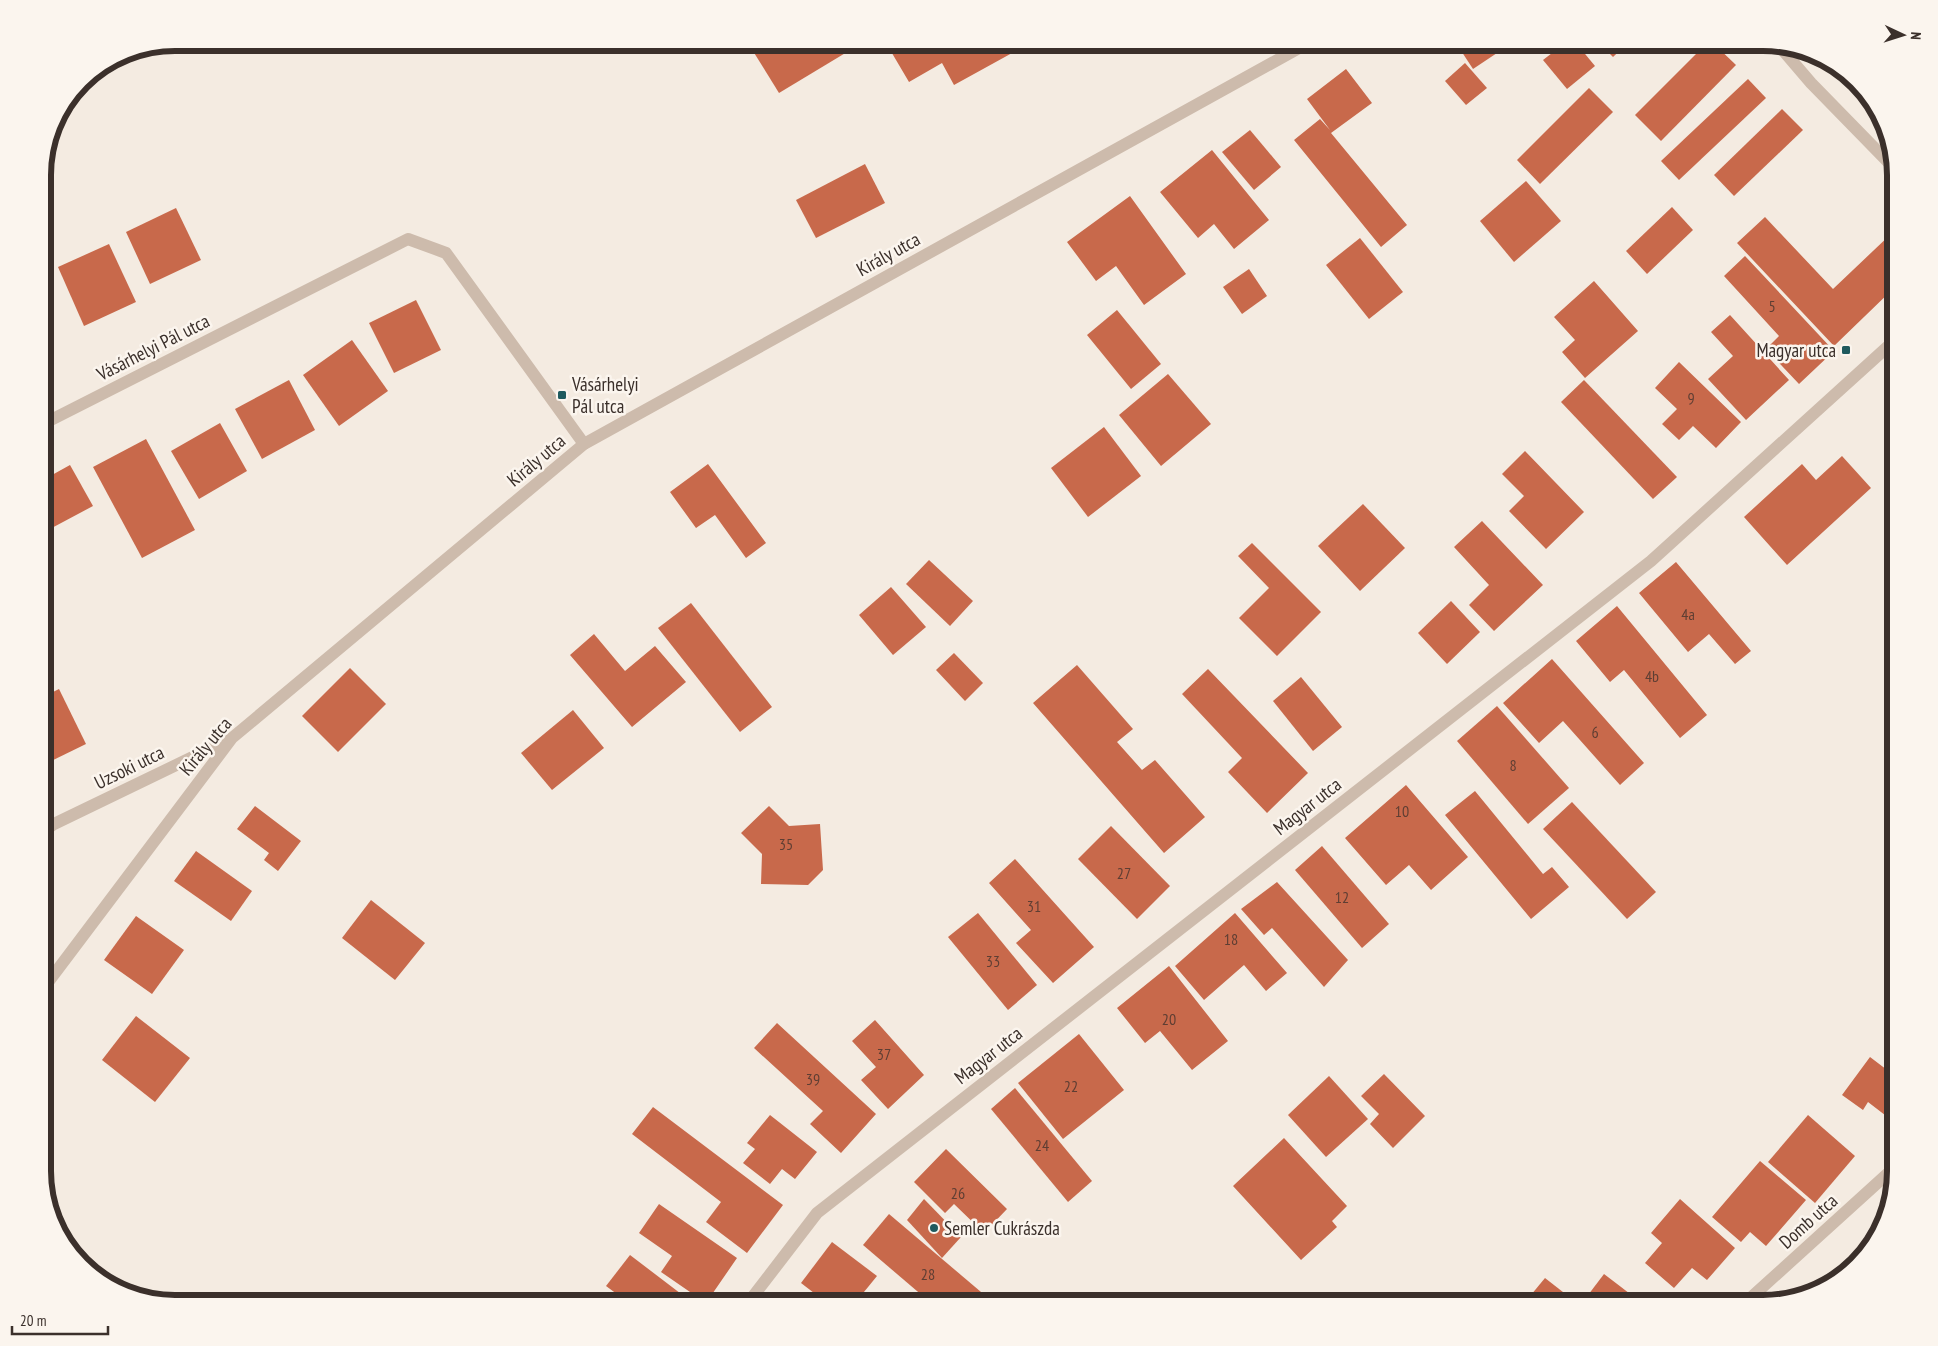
<svg xmlns="http://www.w3.org/2000/svg" width="1938" height="1346" viewBox="0 0 1938 1346" font-family="'PT Sans Narrow',sans-serif">
<style>
.building{fill:#c8694b}
.lines{fill:none;stroke-linecap:round;stroke-linejoin:round}
.street{stroke:#cdbbac;stroke-width:12}
.poi-dot{fill:#1f5a5e;stroke:#fbf5ee;stroke-width:2}
.labels{text-anchor:middle;dominant-baseline:central;stroke-width:5;stroke-linejoin:round;paint-order:stroke}
.number-label{font-size:16px;fill:#5e3e33}
.street-label{font-size:19px;fill:#3b302b;stroke:#fbf5ee}
.poi-label{font-size:19px;fill:#3b302b;stroke:#fbf5ee;text-anchor:start}
.rim{fill:none;stroke:#3b302b;stroke-width:6}
</style>
<rect width="100%" height="100%" fill="#f4ebe1"/>
<g class="building">
<path d="M748,43h114l-83,50z"/>
<path d="M886,43h144l-76,42 -12,-22 -33,19z"/>
<path d="M1456,43h56l-39,26z"/>
<path d="M1565,43h11l19,23 -28,23 -24,-29z"/>
<path d="M1599,43h29l-15,14z"/>
<path d="M1707,43h6l23,22 -75,76 -26,-26z"/>
<path d="M1465,63l22,25 -21,17 -21,-24z"/>
<path d="M1346,69l26,34 -41,30 76,92 -26,22 -87,-107 26,-21 10,11 -23,-31z"/>
<path d="M1748,79l18,19 -87,82 -18,-19z"/>
<path d="M1589,88l24,24 -73,72 -23,-24z"/>
<path d="M1782,109l21,21 -69,66 -20,-21z"/>
<path d="M1250,130l31,37 -27,23 -32,-38z"/>
<path d="M1212,150l57,70 -35,29 -20,-25 -16,14 -38,-46z"/>
<path d="M865,164l20,39 -69,35 -20,-38z"/>
<path d="M1526,181l35,40 -47,41 -34,-41z"/>
<path d="M1130,196l56,78 -42,31 -28,-39 -20,15 -29,-39z"/>
<path d="M1672,207l21,23 -46,44 -21,-23z"/>
<path d="M176,208l25,52 -51,24 -24,-52z"/>
<path d="M1765,217l68,72 60,-57 2,2v53l-61,59 -97,-103z"/>
<path d="M1360,238l43,54 -34,27 -43,-54z"/>
<path d="M109,244l27,58 -52,24 -26,-59z"/>
<path d="M1745,256l89,95 -35,33 -33,-35 13,-13 -55,-60z"/>
<path d="M1249,269l18,27 -25,18 -19,-27z"/>
<path d="M1594,281l44,50 -53,47 -23,-26 13,-12 -21,-23z"/>
<path d="M416,300l25,50 -47,23 -25,-50z"/>
<path d="M1117,310l44,54 -30,25 -44,-54z"/>
<path d="M1730,315l59,65 -43,40 -38,-41 25,-23 -22,-24z"/>
<path d="M352,340l36,51 -49,35 -36,-51z"/>
<path d="M1679,362l62,60 -25,26 -23,-22 -14,14 -17,-16 15,-15 -22,-21z"/>
<path d="M1895,370v15l-7,-8z"/>
<path d="M1168,374l43,50 -50,42 -42,-51z"/>
<path d="M289,380l26,50 -53,29 -27,-50z"/>
<path d="M1584,380l93,97 -24,22 -92,-97z"/>
<path d="M220,423l27,48 -48,28 -28,-48z"/>
<path d="M1104,427l37,49 -53,41 -37,-49z"/>
<path d="M146,439l49,91 -53,28 -49,-91z"/>
<path d="M1525,451l59,61 -38,37 -37,-38 15,-15 -22,-22z"/>
<path d="M1842,456l29,32 -84,77 -43,-48 58,-53 14,16z"/>
<path d="M708,464l58,79 -20,15 -31,-43 -19,13 -26,-36z"/>
<path d="M70,465l23,41 -45,24 -5,-9v-41z"/>
<path d="M1363,504l42,44 -45,43 -42,-45z"/>
<path d="M1482,521l61,64 -49,46 -25,-26 20,-20 -35,-38z"/>
<path d="M1252,543l69,69 -44,44 -38,-38 30,-30 -31,-32z"/>
<path d="M929,560l44,41 -23,25 -44,-42z"/>
<path d="M1676,562l75,89 -16,13 -26,-30 -21,18 -49,-59z"/>
<path d="M891,587l35,40 -33,28 -34,-40z"/>
<path d="M1451,601l29,31 -33,32 -29,-31z"/>
<path d="M691,603l81,104 -32,25 -82,-104z"/>
<path d="M1617,606l90,109 -27,23 -56,-68 -14,12 -34,-41z"/>
<path d="M594,634l31,37 30,-25 31,36 -54,45 -62,-72z"/>
<path d="M954,653l29,30 -18,18 -29,-31z"/>
<path d="M1552,659l92,104 -24,22 -57,-64 -24,22 -36,-40z"/>
<path d="M1077,665l56,64 -16,13 25,28 13,-10 50,57 -41,36 -131,-150z"/>
<path d="M350,668l36,36 -48,48 -36,-36z"/>
<path d="M1208,669l100,104 -41,40 -39,-41 14,-14 -60,-64z"/>
<path d="M1301,677l41,50 -29,24 -40,-50z"/>
<path d="M59,689l27,55 -43,21v-68z"/>
<path d="M1497,706l72,82 -41,36 -71,-83z"/>
<path d="M573,710l31,38 -52,42 -31,-37z"/>
<path d="M1406,785l62,72 -37,33 -22,-25 -23,20 -41,-47z"/>
<path d="M1475,791l68,83 9,-7 17,20 -38,32 -86,-104z"/>
<path d="M1572,802l84,90 -29,27 -84,-90z"/>
<path d="M255,806l46,35 -23,30 -14,-11 5,-7 -32,-24z"/>
<path d="M769,806l20,20 31,-2 3,46 -15,15 -47,-1 1,-30 -21,-21z"/>
<path d="M1111,826l59,60 -33,33 -59,-60z"/>
<path d="M1322,846l67,78 -27,24 -67,-78z"/>
<path d="M196,851l56,40 -21,30 -57,-40z"/>
<path d="M1015,859l79,88 -41,36 -37,-40 15,-13 -42,-47z"/>
<path d="M1277,882l71,78 -24,27 -52,-59 -8,7 -23,-26z"/>
<path d="M371,900l54,43 -30,37 -53,-42z"/>
<path d="M978,913l59,72 -29,25 -60,-73z"/>
<path d="M1235,913l52,60 -21,18 -22,-26 -40,35 -29,-34z"/>
<path d="M136,916l48,34 -32,44 -48,-34z"/>
<path d="M1169,966l59,75 -36,29 -32,-39 -15,12 -28,-35z"/>
<path d="M136,1016l54,42 -35,44 -53,-42z"/>
<path d="M875,1020l49,55 -36,34 -27,-29 15,-13 -24,-26z"/>
<path d="M777,1023l99,91 -35,39 -31,-29 13,-13 -69,-63z"/>
<path d="M1079,1034l45,56 -61,49 -45,-56z"/>
<path d="M1895,1040v15l-7,-6z"/>
<path d="M1870,1057l25,19 -1,46 -26,-20 -5,8 -21,-15z"/>
<path d="M1384,1074l41,42 -32,32 -23,-24 9,-10 -18,-18z"/>
<path d="M1329,1076l39,43 -42,38 -38,-42z"/>
<path d="M1015,1088l77,93 -24,21 -77,-93z"/>
<path d="M653,1107l130,98 -36,48 -41,-31 15,-20 -89,-68z"/>
<path d="M770,1115l47,37 -22,27 -13,-10 -12,15 -27,-21 12,-14 -8,-6z"/>
<path d="M1808,1115l47,41 -40,47 -47,-41z"/>
<path d="M1284,1138l63,68 -15,15 5,6 -36,33 -68,-74z"/>
<path d="M946,1149l61,60 -23,24 -30,-29 -9,9 -31,-31z"/>
<path d="M1760,1161l46,39 -40,46 -16,-14 -9,10 -29,-25z"/>
<path d="M924,1199l37,38 -19,21 -35,-38z"/>
<path d="M1680,1199l55,49 -28,32 -15,-12 -18,20 -29,-25 17,-20 -11,-10z"/>
<path d="M659,1204l78,54 -31,45 -45,-31 11,-16 -33,-23z"/>
<path d="M889,1214l105,89h-63l-68,-58z"/>
<path d="M832,1242l45,34 -22,27h-28l-26,-20z"/>
<path d="M630,1255l63,48h-64l-23,-17z"/>
<path d="M1604,1274l38,29h-60z"/>
<path d="M1545,1278l32,25h-48l-3,-2z"/>
</g>
<g class="lines">
<g class="street">
<path d="M1781,48l30,35 82,84"/>
<path d="M43,424l365,-185 38,14 138,191"/>
<path d="M43,832l11,-8 176,-85"/>
<path d="M43,989l189,-251 352,-294 724,-401"/>
<path d="M748,1303l69,-90 834,-652 244,-221"/>
<path d="M1745,1303l150,-136"/>
</g>
</g>
<g class="poi-dot">
<rect x="1841" y="345" width="10" height="10" rx="2.5"/>
<rect x="557" y="390" width="10" height="10" rx="2.5"/>
<circle cx="934" cy="1228" r="5"/>
</g>
<g class="labels">
<g class="number-label">
<text x="1772" y="306">5</text>
<text x="1691" y="398">9</text>
<text x="1688" y="614">4a</text>
<text x="1652" y="676">4b</text>
<text x="1595" y="732">6</text>
<text x="1513" y="765">8</text>
<text x="1402" y="811">10</text>
<text x="786" y="844">35</text>
<text x="1124" y="873">27</text>
<text x="1342" y="897">12</text>
<text x="1034" y="906">31</text>
<text x="1231" y="939">18</text>
<text x="993" y="961">33</text>
<text x="1169" y="1019">20</text>
<text x="884" y="1054">37</text>
<text x="813" y="1079">39</text>
<text x="1071" y="1086">22</text>
<text x="1042" y="1145">24</text>
<text x="958" y="1193">26</text>
<text x="928" y="1274">28</text>
</g>
<g class="street-label">
<text transform="translate(888 254) rotate(-29)">Király utca</text>
<text transform="translate(153 347) rotate(-27)">Vásárhelyi Pál utca</text>
<text transform="translate(536 460) rotate(-40)">Király utca</text>
<text transform="translate(205 746) rotate(-50)">Király utca</text>
<text transform="translate(129 767) rotate(-26)">Uzsoki utca</text>
<text transform="translate(1307 806) rotate(-38)">Magyar utca</text>
<text transform="translate(988 1055) rotate(-38)">Magyar utca</text>
<text transform="translate(1808 1221) rotate(-42)">Domb utca</text>
</g>
<g class="poi-label">
<text x="1836" y="350" text-anchor="end">Magyar utca</text>
<text x="572" y="384">Vásárhelyi<tspan x="572" dy="22">Pál utca</tspan></text>
<text x="944" y="1228">Semler Cukrászda</text>
</g>
</g>
<path d="M0 0H1938V1346H0ZM175 51H1763A124 124 0 0 1 1887 175V1171A124 124 0 0 1 1763 1295H175A124 124 0 0 1 51 1171V175A124 124 0 0 1 175 51Z" fill="#fbf5ee" fill-rule="evenodd"/>
<path class="rim" d="M175 51H1763A124 124 0 0 1 1887 175V1171A124 124 0 0 1 1763 1295H175A124 124 0 0 1 51 1171V175A124 124 0 0 1 175 51Z"/>
<g transform="translate(1903 35) rotate(94)" stroke="#fbf5ee" stroke-width="4" paint-order="stroke">
<path d="M0-4L9 19L0 12L-9 19Z" fill="#3b302b"/>
<text y="-8" font-size="14" font-weight="bold" text-anchor="middle" fill="#3b302b">N</text>
</g>
<path d="M12 1326v8h96v-8" fill="none" stroke="#3b302b" stroke-width="2.5"/>
<text x="20" y="1326" font-size="15" fill="#3b302b" stroke="#fbf5ee" stroke-width="4" paint-order="stroke">20 m</text>
</svg>
